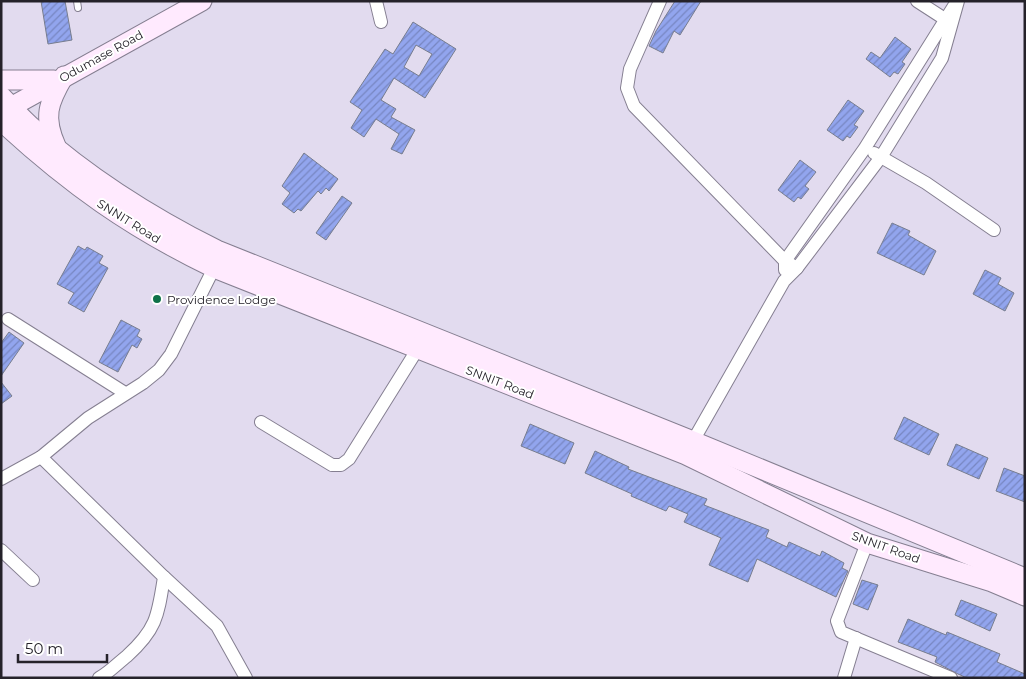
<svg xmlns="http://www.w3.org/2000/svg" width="1026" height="679" viewBox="0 0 1026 679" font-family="Montserrat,sans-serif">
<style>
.building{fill:url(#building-hatch);stroke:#777d8e;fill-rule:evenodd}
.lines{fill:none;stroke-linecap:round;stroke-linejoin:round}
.lane-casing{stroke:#857f91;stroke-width:8}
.street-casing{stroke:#857f91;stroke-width:14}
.secondary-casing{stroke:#857f91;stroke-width:21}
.lane{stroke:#fff;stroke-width:6}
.street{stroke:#fff;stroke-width:12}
.secondary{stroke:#ffeafe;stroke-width:19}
.poi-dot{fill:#0f7249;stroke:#fff;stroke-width:2}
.labels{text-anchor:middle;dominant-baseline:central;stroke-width:4;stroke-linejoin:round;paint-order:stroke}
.street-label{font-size:12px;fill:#25222a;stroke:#fff}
.poi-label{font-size:12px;fill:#25222a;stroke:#fff;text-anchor:start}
</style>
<defs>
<pattern id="building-hatch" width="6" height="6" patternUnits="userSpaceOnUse" patternTransform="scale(1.25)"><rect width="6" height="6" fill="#92a5ee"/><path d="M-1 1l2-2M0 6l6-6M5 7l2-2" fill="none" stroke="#7786c1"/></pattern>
</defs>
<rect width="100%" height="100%" fill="#e2dbef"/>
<g class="building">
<path d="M41,1h24l7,39 -24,4z"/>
<path d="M675,1h26l-21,34 -6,-4 -11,22 -14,-7 7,-15z"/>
<path d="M413,22l43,27 -31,49 -31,-20 -13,22 15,9 -5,8 24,13 -13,24 -11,-5 8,-15 -23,-15 -12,18 -13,-9 11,-18 -12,-8 35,-53 8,5zM416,45l16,9 -13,22 -15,-9z"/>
<path d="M895,37l16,12 -9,13 3,2 -7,10 -4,-2 -4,5 -24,-18 5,-7 9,6z"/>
<path d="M848,100l16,11 -10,14 4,2 -8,11 -3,-2 -4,5 -16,-11z"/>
<path d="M304,153l34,26 -9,12 -3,-3 -5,6 -3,-3 -17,20 -3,-2 -4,4 -12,-9 8,-11 -8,-7z"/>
<path d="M800,160l16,12 -11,14 4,3 -8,10 -3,-2 -4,5 -16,-12z"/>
<path d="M342,196l10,7 -26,37 -10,-7z"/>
<path d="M892,223l18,8 -2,4 28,16 -12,24 -47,-22z"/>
<path d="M78,246l7,4 2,-3 16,9 -4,7 9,5 -24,44 -16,-9 6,-10 -17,-9z"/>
<path d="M985,270l16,8 -3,6 16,9 -9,18 -32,-17z"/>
<path d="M121,320l19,10 -3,6 5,3 -5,9 -5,-3 -14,27 -19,-10z"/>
<path d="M9,332l15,11 -23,33v-33z"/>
<path d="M1,382l11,14 -11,8z"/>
<path d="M904,417l35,17 -10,21 -35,-16z"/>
<path d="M530,424l44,19 -9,21 -44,-18z"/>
<path d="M956,444l32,14 -9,21 -32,-14z"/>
<path d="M595,451l34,16 -1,2 79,30 -3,6 65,25 -3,7 21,10 2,-5 31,14 2,-5 22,12 -2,5 6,3 -12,26 -79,-38 -9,23 -39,-17 12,-27 -37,-16 4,-8 -19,-8 -3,5 -35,-15 1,-2 -47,-21z"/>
<path d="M1004,468l21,8v26l-29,-11z"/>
<path d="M862,580l16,5 -10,25 -15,-6z"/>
<path d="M961,600l36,14 -7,17 -35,-16z"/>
<path d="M908,619l38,16 1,-3 53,22 -3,8 28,12v4h-58l-9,-4 -23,-12 2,-5 -39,-15z"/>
</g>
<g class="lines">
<g class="lane-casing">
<path id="lane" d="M77,1l1,7"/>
</g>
<g class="street-casing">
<g id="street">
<path d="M376,1l5,21"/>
<path d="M660,1l-30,68 -3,19 7,18 151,155 12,7"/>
<path d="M917,1l34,22"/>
<path d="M874,153l52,30 68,47"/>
<path d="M785,270v-9l80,-113 89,-142"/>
<path d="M8,319l117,74"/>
<path d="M261,422l71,43h9l8,-6 68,-109"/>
<path d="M693,441l91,-160 13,-13 84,-111 61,-99 16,-57"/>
<path d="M41,457l123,120c-6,38 -7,52 -37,79 -9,7 -17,16 -28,22"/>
<path d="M1,479l40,-22 47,-39 55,-35 16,-13 12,-16 43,-86"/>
<path d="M867,543l-30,78 4,11 110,46"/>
<path d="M1,550l32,30"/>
<path d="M164,577l53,49 29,52"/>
<path d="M844,678l12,-40"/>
</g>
</g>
<g class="secondary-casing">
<g id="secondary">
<path d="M1,80h53"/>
<path d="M1,96c11,11 21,23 33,33 55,49 117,88 183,121l476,191 332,137"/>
<path d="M2,112l200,-111"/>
<path d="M1,121c68,63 130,107 213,147l472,187 181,88 125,39 33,14"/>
<path d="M56,146c-13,-29 -8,-43 8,-70"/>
</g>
</g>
<use href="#lane" class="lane"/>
<use href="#street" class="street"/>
<use href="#secondary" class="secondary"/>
</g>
<circle class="poi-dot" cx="157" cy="299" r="5"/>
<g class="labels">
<g class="street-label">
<text transform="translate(101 56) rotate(-29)">Odumase Road</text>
<text transform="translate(129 221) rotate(32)">SNNIT Road</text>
<text transform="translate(500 382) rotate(21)">SNNIT Road</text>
<text transform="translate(886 547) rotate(20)">SNNIT Road</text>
</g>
<g class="poi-label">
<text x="167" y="299">Providence Lodge</text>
</g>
</g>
<rect width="1026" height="679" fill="none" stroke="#25222a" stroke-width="5"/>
<path d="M18 654v8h89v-8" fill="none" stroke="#25222a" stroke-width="2.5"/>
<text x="25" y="654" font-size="15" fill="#25222a" stroke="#ffffff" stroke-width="4" paint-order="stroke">50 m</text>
</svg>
